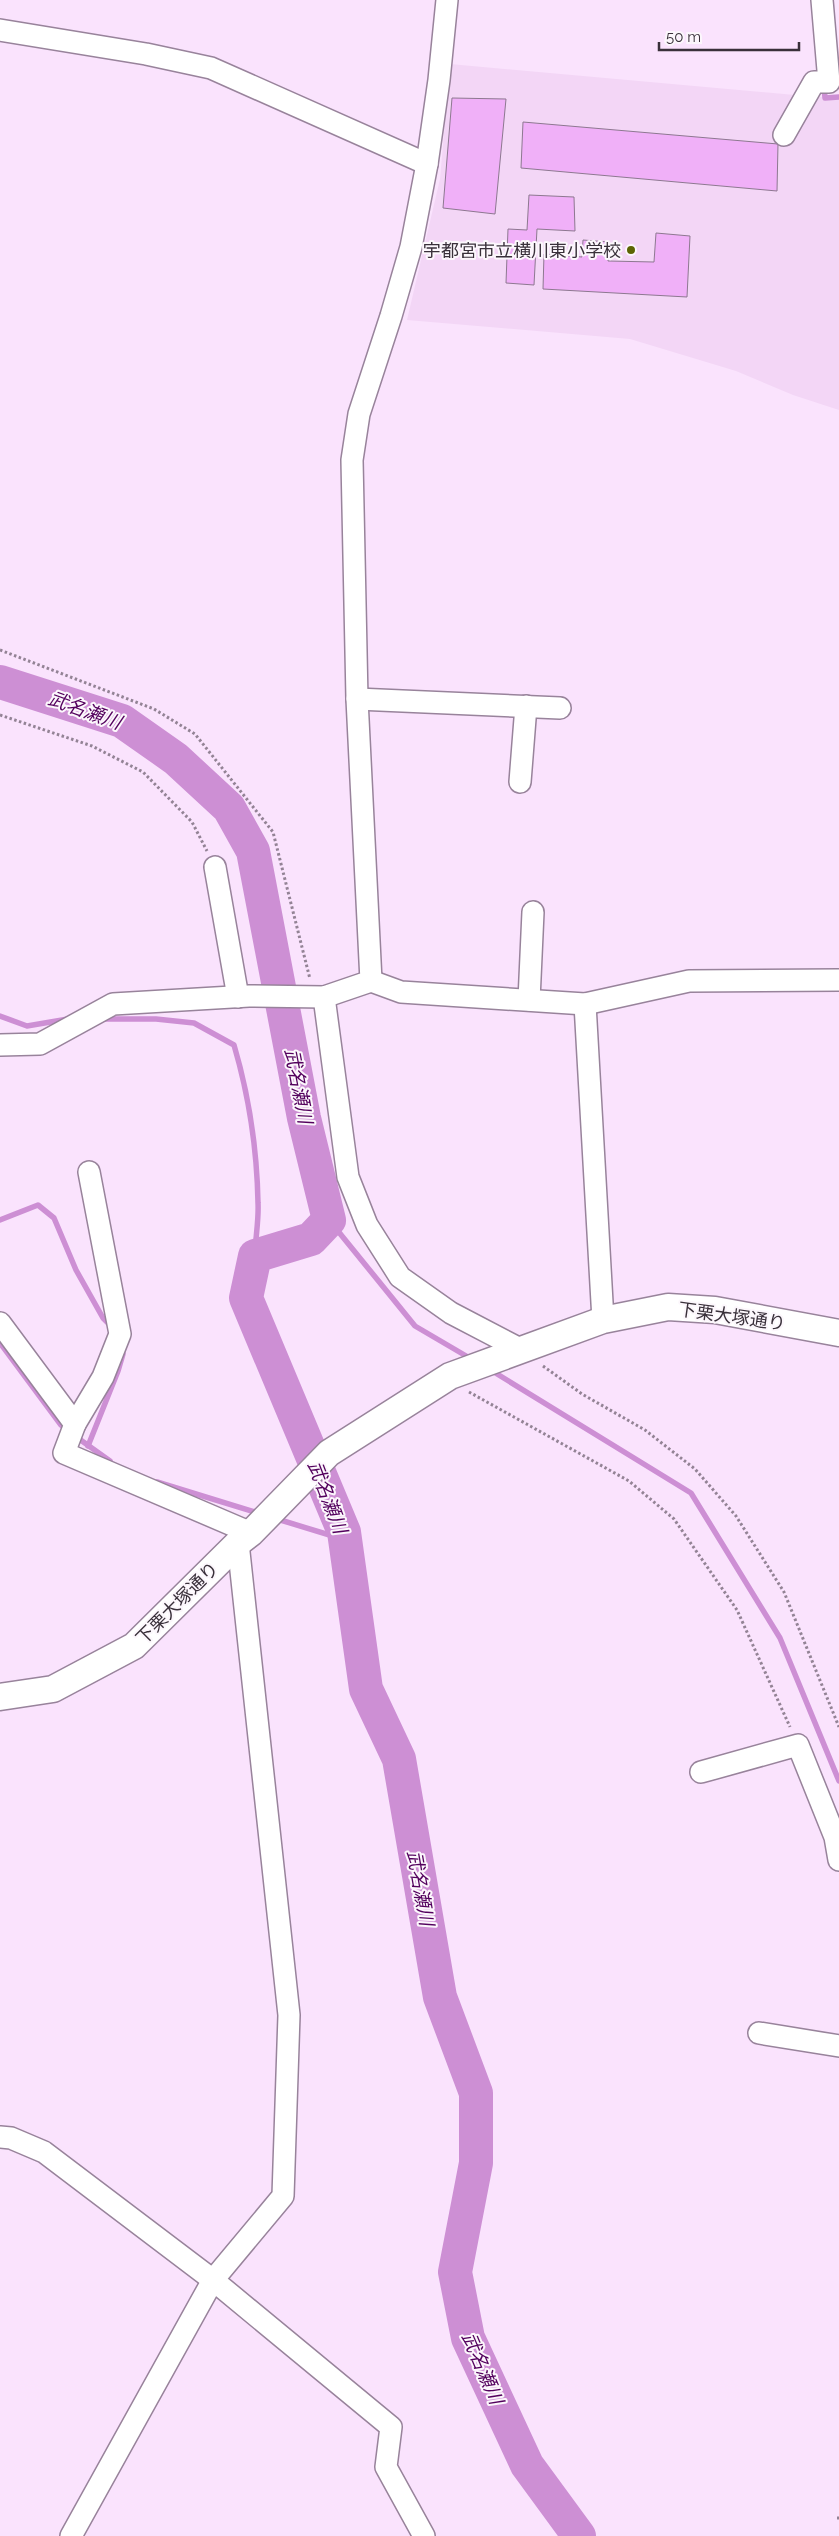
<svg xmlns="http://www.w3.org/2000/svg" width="839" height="2536" viewBox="0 0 839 2536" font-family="Raleway,'Noto Sans JP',sans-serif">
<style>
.built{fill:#f3d6f6}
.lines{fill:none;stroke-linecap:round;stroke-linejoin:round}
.stream{stroke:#cd8fd4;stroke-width:5.5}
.river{stroke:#cd8fd4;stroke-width:34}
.building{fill:#f0b0f8;stroke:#8d7890}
.minor-casing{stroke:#98839b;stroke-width:24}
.tertiary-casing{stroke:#98839b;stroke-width:29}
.path{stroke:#938395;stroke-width:3;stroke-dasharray:2.5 2.5;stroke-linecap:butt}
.minor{stroke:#fff;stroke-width:21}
.tertiary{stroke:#fff;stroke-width:26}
.poi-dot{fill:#5c6403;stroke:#fcf7fc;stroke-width:2}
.labels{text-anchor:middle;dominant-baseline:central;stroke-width:4;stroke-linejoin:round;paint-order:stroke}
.poi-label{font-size:18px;fill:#39303a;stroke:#fcf7fc;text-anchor:end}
.street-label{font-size:18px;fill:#39303a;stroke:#fcf7fc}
.water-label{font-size:19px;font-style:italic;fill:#53015d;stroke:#fcf7fc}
</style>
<rect width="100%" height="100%" fill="#fae3fd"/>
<path class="built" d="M450,64l367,33 22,-1v314l-46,-15 -57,-24 -106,-32 -223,-19 33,-141z"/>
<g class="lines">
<g class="stream">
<path d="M824,86l1,12 14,-1"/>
<path d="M0,1016l27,10 41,-7"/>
<path d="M102,1019h54l38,4 40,22c15,51 23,104 24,158 1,18 -3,36 -3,53"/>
<path d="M0,1220l38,-15 16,13 22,52 27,48 9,9"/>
<path d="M329,1220l86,106 58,34"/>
<path d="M0,1343l61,82 7,5"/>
<path d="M489,1369l202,124 89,145 59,143"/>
<path d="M75,1436l35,25"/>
<path d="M88,1446l30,-75 5,-17"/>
<path d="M157,1482l104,32"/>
<path d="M277,1519l69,21"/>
</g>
<path class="river" d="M0,682l122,39 54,38 53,49 24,43 51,267 25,102 -18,19 -56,17 -9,42 98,234 22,157 33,70 41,238 36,96v70l-21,109 13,66 59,127 52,71"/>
</g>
<g class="building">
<path d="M452,98l54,1 -11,115 -52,-6z"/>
<path d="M523,122l255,22 -1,47 -256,-23z"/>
<path d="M529,195l45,2 1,34 -38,-2 -3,56 -28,-2 2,-54 19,1z"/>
<path d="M656,233l34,3 -3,61 -144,-8 1,-35 38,3 1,-17 26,2 -1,19 46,1z"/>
</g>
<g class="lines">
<g class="minor-casing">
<g id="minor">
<path d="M0,30l146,24 65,14 216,96"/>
<path d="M784,135l30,-53h15l-7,-82"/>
<path d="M357,699l203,9"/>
<path d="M520,782l6,-76"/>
<path d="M215,867l23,130"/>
<path d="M371,981l30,11 184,12 104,-23 150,-1"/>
<path d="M324,997l24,180 19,48 33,52 51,36 69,36"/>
<path d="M529,1000l4,-88"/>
<path d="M585,1004l18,316"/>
<path d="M0,1045l40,-1 73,-40 136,-8 75,1 47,-16 -14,-282 -5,-239 7,-46 32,-98 20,-69 16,-83 12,-84 8,-80"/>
<path d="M0,1323l75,101 -11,29 187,80"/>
<path d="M75,1424l28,-47 17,-43 -31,-162"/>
<path d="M701,1772l97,-27 37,92 4,23"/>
<path d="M759,2033l80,13"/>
<path d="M0,2137l11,1 33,14 169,128 178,147 -5,40 38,69"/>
<path d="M71,2536l142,-256 70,-84 6,-181 -51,-472"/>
</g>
</g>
<g class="tertiary-casing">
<path id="tertiary" d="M0,1697l53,-8 81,-43 104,-103 13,-10 78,-80 121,-77 153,-56 65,-13 47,3 124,23"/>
</g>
<g class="path">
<path d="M0,650l154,59 41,25 78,98 37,147"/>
<path d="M0,715l92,31 51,26 49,50 15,29"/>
<path d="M543,1366l39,28 63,36 50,39 41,47 48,76 55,135"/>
<path d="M469,1392l160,89 45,38 63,91 53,117"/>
<path d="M837,2518h2"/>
</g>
<use href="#minor" class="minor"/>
<use href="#tertiary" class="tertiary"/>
</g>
<circle class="poi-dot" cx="631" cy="250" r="5"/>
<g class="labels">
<g class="poi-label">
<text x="621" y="250">宇都宮市立横川東小学校</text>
</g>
<g class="street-label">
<text transform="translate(732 1316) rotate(8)">下栗大塚通り</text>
<text transform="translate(177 1603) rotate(-45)">下栗大塚通り</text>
</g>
<g class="water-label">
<text transform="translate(85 710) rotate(20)">武名瀬川</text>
<text transform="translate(299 1086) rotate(79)">武名瀬川</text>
<text transform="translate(328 1497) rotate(69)">武名瀬川</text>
<text transform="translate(421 1888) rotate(80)">武名瀬川</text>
<text transform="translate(483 2368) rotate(67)">武名瀬川</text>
</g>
</g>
<path d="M659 42v8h140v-8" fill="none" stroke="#39303a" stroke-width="2.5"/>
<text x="666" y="42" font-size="15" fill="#39303a" stroke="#fcf7fc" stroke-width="4" paint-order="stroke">50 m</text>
</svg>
